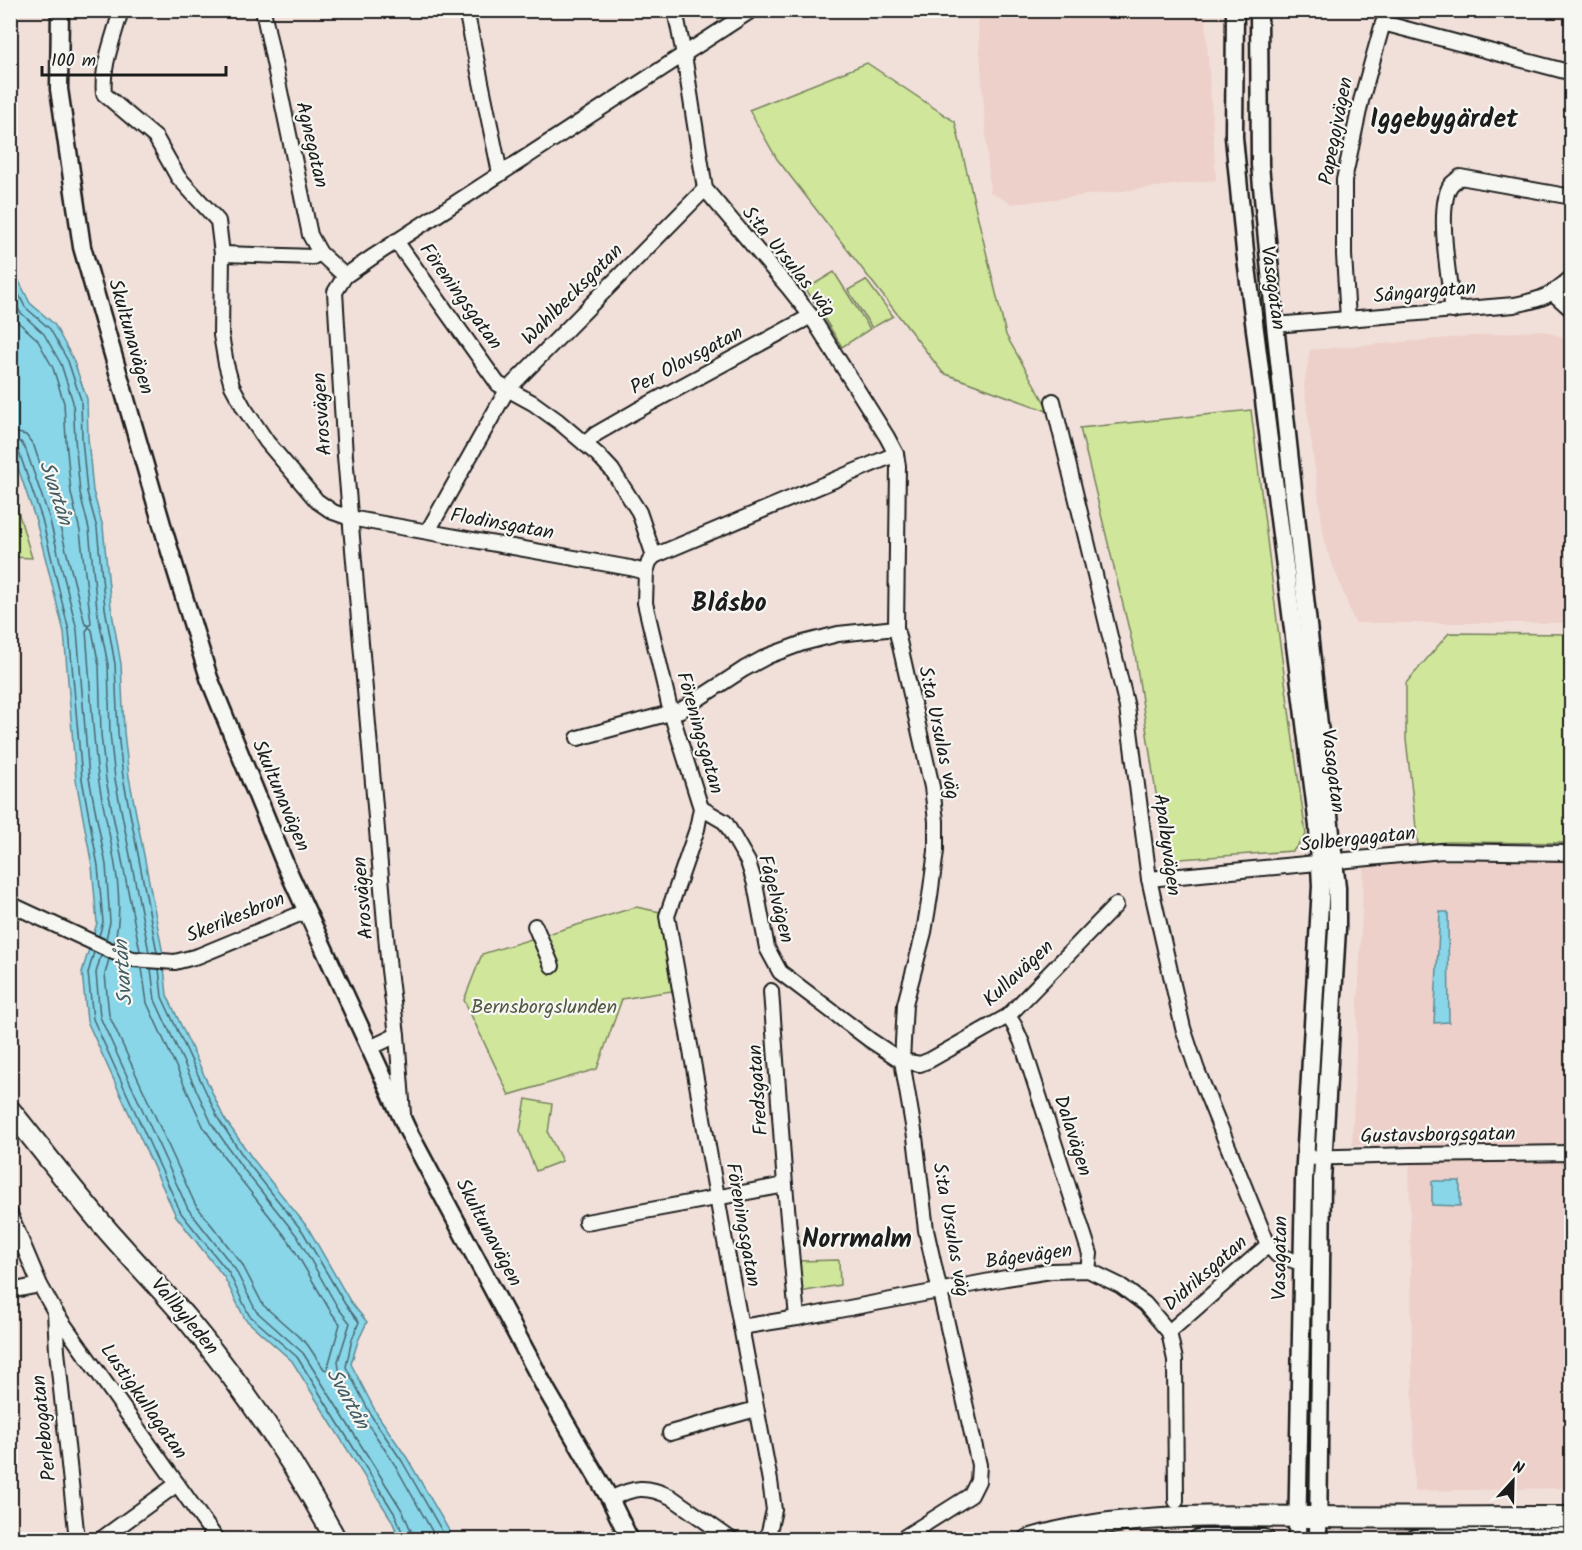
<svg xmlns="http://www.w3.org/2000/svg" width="1582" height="1550" viewBox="0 0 1582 1550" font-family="Kalam,sans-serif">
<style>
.built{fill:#edd0c9}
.green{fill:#cfe69b;stroke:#76815c;stroke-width:1.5}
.water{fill:#89d6e9;stroke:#5d8c97;stroke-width:1.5}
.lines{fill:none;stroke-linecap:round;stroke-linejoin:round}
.shore{stroke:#48666e;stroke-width:1.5}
.minor-casing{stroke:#1c1c1c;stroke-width:18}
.tertiary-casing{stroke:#1c1c1c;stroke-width:21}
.secondary-casing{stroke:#1c1c1c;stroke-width:24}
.minor{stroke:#f6f6f2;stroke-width:14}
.tertiary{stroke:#f6f6f2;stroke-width:16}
.secondary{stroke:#f6f6f2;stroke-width:20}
.labels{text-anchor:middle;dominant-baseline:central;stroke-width:4.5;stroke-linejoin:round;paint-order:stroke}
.street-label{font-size:20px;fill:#1c1c1c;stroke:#f6f6f2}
.park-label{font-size:20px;fill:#525942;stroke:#f6f6f2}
.water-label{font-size:21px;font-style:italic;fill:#425d64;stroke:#f6f6f2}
.district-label{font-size:26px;font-weight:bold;fill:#1c1c1c;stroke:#f6f6f2}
</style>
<rect width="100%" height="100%" fill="#f1e0da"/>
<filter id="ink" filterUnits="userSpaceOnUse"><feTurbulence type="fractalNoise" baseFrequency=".0167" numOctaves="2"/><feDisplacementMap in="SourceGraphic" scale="12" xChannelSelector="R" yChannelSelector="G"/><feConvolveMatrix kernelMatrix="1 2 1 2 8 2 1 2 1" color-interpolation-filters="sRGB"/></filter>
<g filter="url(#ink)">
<g class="built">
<path d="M977,11h228l11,169 -204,24 -22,-12z"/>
<path d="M1541,330l30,10v283h-216l-30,-78 -21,-159 6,-36z"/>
<path d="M1571,860v628l-157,3 -5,-346h-57l12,-284z"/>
</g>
<g class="green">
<path d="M867,63l88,59 51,213 44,77 -107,-39 -166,-214 -28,-49z"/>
<path d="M834,272l36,57 -28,18 -36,-58z"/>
<path d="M866,280l27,36 -21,12 -24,-38z"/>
<path d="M1251,410l28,227 27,198 -13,16 -127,9 -31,-206 -55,-226z"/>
<path d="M11,488l21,70 -21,-1z"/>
<path d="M1449,633l122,1v209l-124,-1 -29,3 -12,-106v-56z"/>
<path d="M636,907l24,5 12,79 -50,8 -25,70 -88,26 -45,-95 18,-46z"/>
<path d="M526,1099l26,5 -4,29 14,28 -26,10 -16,-40z"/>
<path d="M839,1260l1,25 -41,7 -2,-31z"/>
</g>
<g class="water">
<path d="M10,263l20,40 24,21 19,35 14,40 1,39 5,53 10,36 8,80 10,57 3,68 5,45 33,172 5,46 57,123 28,40 56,70 42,73 17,21 -9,19 -7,23 26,50 30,44 47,81h-54l-9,-20 -99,-158 -47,-42 -21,-42 -48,-61 -89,-195 -5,-49 15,-49 -5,-57 -16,-86 -12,-148 -28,-111 -25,-74z"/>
<path d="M1440,912h8l1,110 -15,1z"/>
<path d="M1432,1181h28v25l-28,-1z"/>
</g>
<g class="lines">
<g class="shore">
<path d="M10,276l15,31 25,22 18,32 13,39 1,39 5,53 10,36 8,80 10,56 3,69 5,44 34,175"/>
<path d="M10,294l10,18 24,22 17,30 12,38 2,37 5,54 9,36 8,80 11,56 2,68 5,46 34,173"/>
<path d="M10,315l27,24 16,29 11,35 2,37 5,53 9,38 11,92 -2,3 -4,-2 -28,-109 -23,-69 -8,-11 -16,-4"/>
<path d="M10,440l11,2 5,8 23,67 28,113 12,148 17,87 4,57 -4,17"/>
<path d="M10,447l6,1 3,4 23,67 27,112 13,148 16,87 5,56 -4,14"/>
<path d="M114,943c15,-50 -9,-116 -16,-167 -6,-48 -8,-97 -12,-145l3,-4 3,3 7,36 2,68 5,46 34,171"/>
<path d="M94,952l-6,21 5,46 88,194 48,60 20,42 48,42 99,159 9,24"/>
<path d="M101,955l-5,18 4,44 88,192 47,60 21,42 47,42 100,159 9,21 1,7"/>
<path d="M109,959l-4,15 4,41 86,189 47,60 21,41 44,39 17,25 3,1 13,-46 -9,-12 -42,-71 -55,-70 -30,-43 -57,-125 -5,-35"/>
<path d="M151,969l4,31 57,124 29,42 56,70 41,72 12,15 -12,38 1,8 27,52 29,44 42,75"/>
<path d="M159,969l3,28 57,123 28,42 56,70 42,72 14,18 -7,17 -6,28 26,50 30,44 45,79"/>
</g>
<g class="minor-casing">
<g id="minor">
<path d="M121,10c-7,27 -20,57 -17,84l52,44 22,39 40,44 4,33 -1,81 5,29 6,22 12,22 23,34 50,59 16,11 17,6 280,50 16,4"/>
<path d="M263,10l47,225 10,18 25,23"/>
<path d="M466,10l34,163"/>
<path d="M675,10l9,45 21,134 83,98 23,29 76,121 9,17 2,12 -2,162 36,159 4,34v30l-6,45 -6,36 -19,72 -3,57 13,76 11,93 53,235 -1,16 -7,14 -71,45"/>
<path d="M396,241l102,143 35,19 25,18 40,34 14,15 27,42 15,44 -5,6 -3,10 -1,31 26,110 30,95 -4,21 -30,87 57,320 46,245 4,29 -7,30"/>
<path d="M222,254l91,3 7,-4"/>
<path d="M1553,293l19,17"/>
<path d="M1453,311c-3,-27 -17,-101 -3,-125 2,-3 7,-6 10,-9l112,20"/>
<path d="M1348,319l-4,-64v-75l17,-79 22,-78 189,50"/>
<path d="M1275,325l239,-20c29,-6 35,-8 58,-28"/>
<path d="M1053,401l74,306 22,172 34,149 14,42 71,175 9,10 24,8"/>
<path d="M585,444l11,-10 40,-23 175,-95"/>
<path d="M428,531l79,-141 198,-201"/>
<path d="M654,556l242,-102"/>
<path d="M578,738l103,-28 63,-41 24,-13 35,-13 35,-9 58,-6"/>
<path d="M701,808l24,14 23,40 7,22 12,64 13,24 90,68 32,21 18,3 10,-4 78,-44 108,-111"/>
<path d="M1149,879l293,-28 130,2"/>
<path d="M10,904l108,50 15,5 42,3 23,-6 109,-45"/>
<path d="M535,926l17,40"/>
<path d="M1008,1016l6,9 8,18 68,211 -2,16"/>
<path d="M397,1035l6,79"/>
<path d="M370,1048l27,-13 -8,-65 -44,-514 -10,-164 10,-16 29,-20 378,-246"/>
<path d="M1305,1158l105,-3 162,-2"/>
<path d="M785,1185l12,133"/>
<path d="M10,1214l30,71 15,27 162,228"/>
<path d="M586,1222l199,-37 -14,-194"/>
<path d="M10,1291l30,-6"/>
<path d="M55,1312l2,39 20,189"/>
<path d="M741,1327l56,-9 209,-40 45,-7 37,-1 33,16 24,18 24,28 6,28 1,141"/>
<path d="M1169,1332l99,-87"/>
<path d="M670,1433l86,-24"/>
<path d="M610,1499c24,-12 36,-14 61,-2l61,43"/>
<path d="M100,1540l77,-56"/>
</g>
</g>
<g class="tertiary-casing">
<g id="tertiary">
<path d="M60,10l-1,79 23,158 83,288 44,143 76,186 122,265 140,262 63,108 20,41"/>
<path d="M1235,10l-1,127 11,114 73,575 3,60 -17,294 -7,360"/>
<path d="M1259,10l1,155 15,160 62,563v41l-15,251 -4,360"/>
</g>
</g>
<g class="secondary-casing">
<g id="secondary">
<path d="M10,1110c26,32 51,65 77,96 31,39 67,74 99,112 57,69 108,143 150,222"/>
<path d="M1028,1540c92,-28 194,-24 289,-23 85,1 170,0 255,0"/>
<path d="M1199,1540h65"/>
<path d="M1416,1540l156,-2"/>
</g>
</g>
<use href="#minor" class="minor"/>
<use href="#tertiary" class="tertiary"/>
<use href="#secondary" class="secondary"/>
</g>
</g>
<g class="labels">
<g class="street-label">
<text transform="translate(1337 131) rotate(-79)">Papegojvägen</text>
<text transform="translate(311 145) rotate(77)">Agnegatan</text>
<text transform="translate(788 262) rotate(51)">S:ta Ursulas väg</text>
<text transform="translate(1272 288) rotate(82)">Vasagatan</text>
<text transform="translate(1425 293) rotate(-5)">Sångargatan</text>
<text transform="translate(573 295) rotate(-45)">Wahlbecksgatan</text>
<text transform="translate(460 297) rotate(54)">Föreningsgatan</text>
<text transform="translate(130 337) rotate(74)">Skultunavägen</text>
<text transform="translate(687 361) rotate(-28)">Per Olovsgatan</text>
<text transform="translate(323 414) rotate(-94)">Arosvägen</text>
<text transform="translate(502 525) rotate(10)">Flodinsgatan</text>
<text transform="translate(699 733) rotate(74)">Föreningsgatan</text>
<text transform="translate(938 733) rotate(78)">S:ta Ursulas väg</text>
<text transform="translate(1332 771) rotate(83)">Vasagatan</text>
<text transform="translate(280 796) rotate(67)">Skultunavägen</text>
<text transform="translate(1358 840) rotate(-6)">Solbergagatan</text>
<text transform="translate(1166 845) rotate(82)">Apalbyvägen</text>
<text transform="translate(364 898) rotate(-95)">Arosvägen</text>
<text transform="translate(775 899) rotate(75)">Fågelvägen</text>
<text transform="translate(236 918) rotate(-22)">Skerikesbron</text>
<text transform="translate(1019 974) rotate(-43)">Kullavägen</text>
<text transform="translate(759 1090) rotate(-94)">Fredsgatan</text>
<text transform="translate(1072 1136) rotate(72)">Dalavägen</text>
<text transform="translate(1438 1136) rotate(-1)">Gustavsborgsgatan</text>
<text transform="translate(742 1225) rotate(80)">Föreningsgatan</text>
<text transform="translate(950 1230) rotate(80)">S:ta Ursulas väg</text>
<text transform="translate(488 1233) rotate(62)">Skultunavägen</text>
<text transform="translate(1029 1257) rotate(-8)">Bågevägen</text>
<text transform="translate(1281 1258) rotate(-89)">Vasagatan</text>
<text transform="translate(1206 1274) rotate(-41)">Didriksgatan</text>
<text transform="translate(184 1317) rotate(50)">Vallbyleden</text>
<text transform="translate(143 1402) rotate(55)">Lustigkullagatan</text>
<text transform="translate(45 1428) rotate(-96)">Perlebogatan</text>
</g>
<g class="park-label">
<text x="544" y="1008">Bernsborgslunden</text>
</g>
<g class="water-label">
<text transform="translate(55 493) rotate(72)">Svartån</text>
<text transform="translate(124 973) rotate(-94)">Svartån</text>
<text transform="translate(347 1399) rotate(61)">Svartån</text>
</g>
<g class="district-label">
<text x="1444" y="120">Iggebygärdet</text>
<text x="729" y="604">Blåsbo</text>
<text x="857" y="1240">Norrmalm</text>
</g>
</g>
<rect width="1582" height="1550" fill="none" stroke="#f6f6f2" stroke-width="36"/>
<rect x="18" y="18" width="1546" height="1514" fill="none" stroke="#1c1c1c" stroke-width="2" filter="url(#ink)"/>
<g transform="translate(1513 1481) rotate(22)" stroke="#f6f6f2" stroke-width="4.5" paint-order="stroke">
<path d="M0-4.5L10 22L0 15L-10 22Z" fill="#1c1c1c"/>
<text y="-9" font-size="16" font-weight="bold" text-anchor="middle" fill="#1c1c1c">N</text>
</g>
<path d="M42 66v9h184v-9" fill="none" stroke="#1c1c1c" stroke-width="3"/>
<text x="51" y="66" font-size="18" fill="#1c1c1c" stroke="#f6f6f2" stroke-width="4.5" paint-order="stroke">100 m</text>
</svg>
